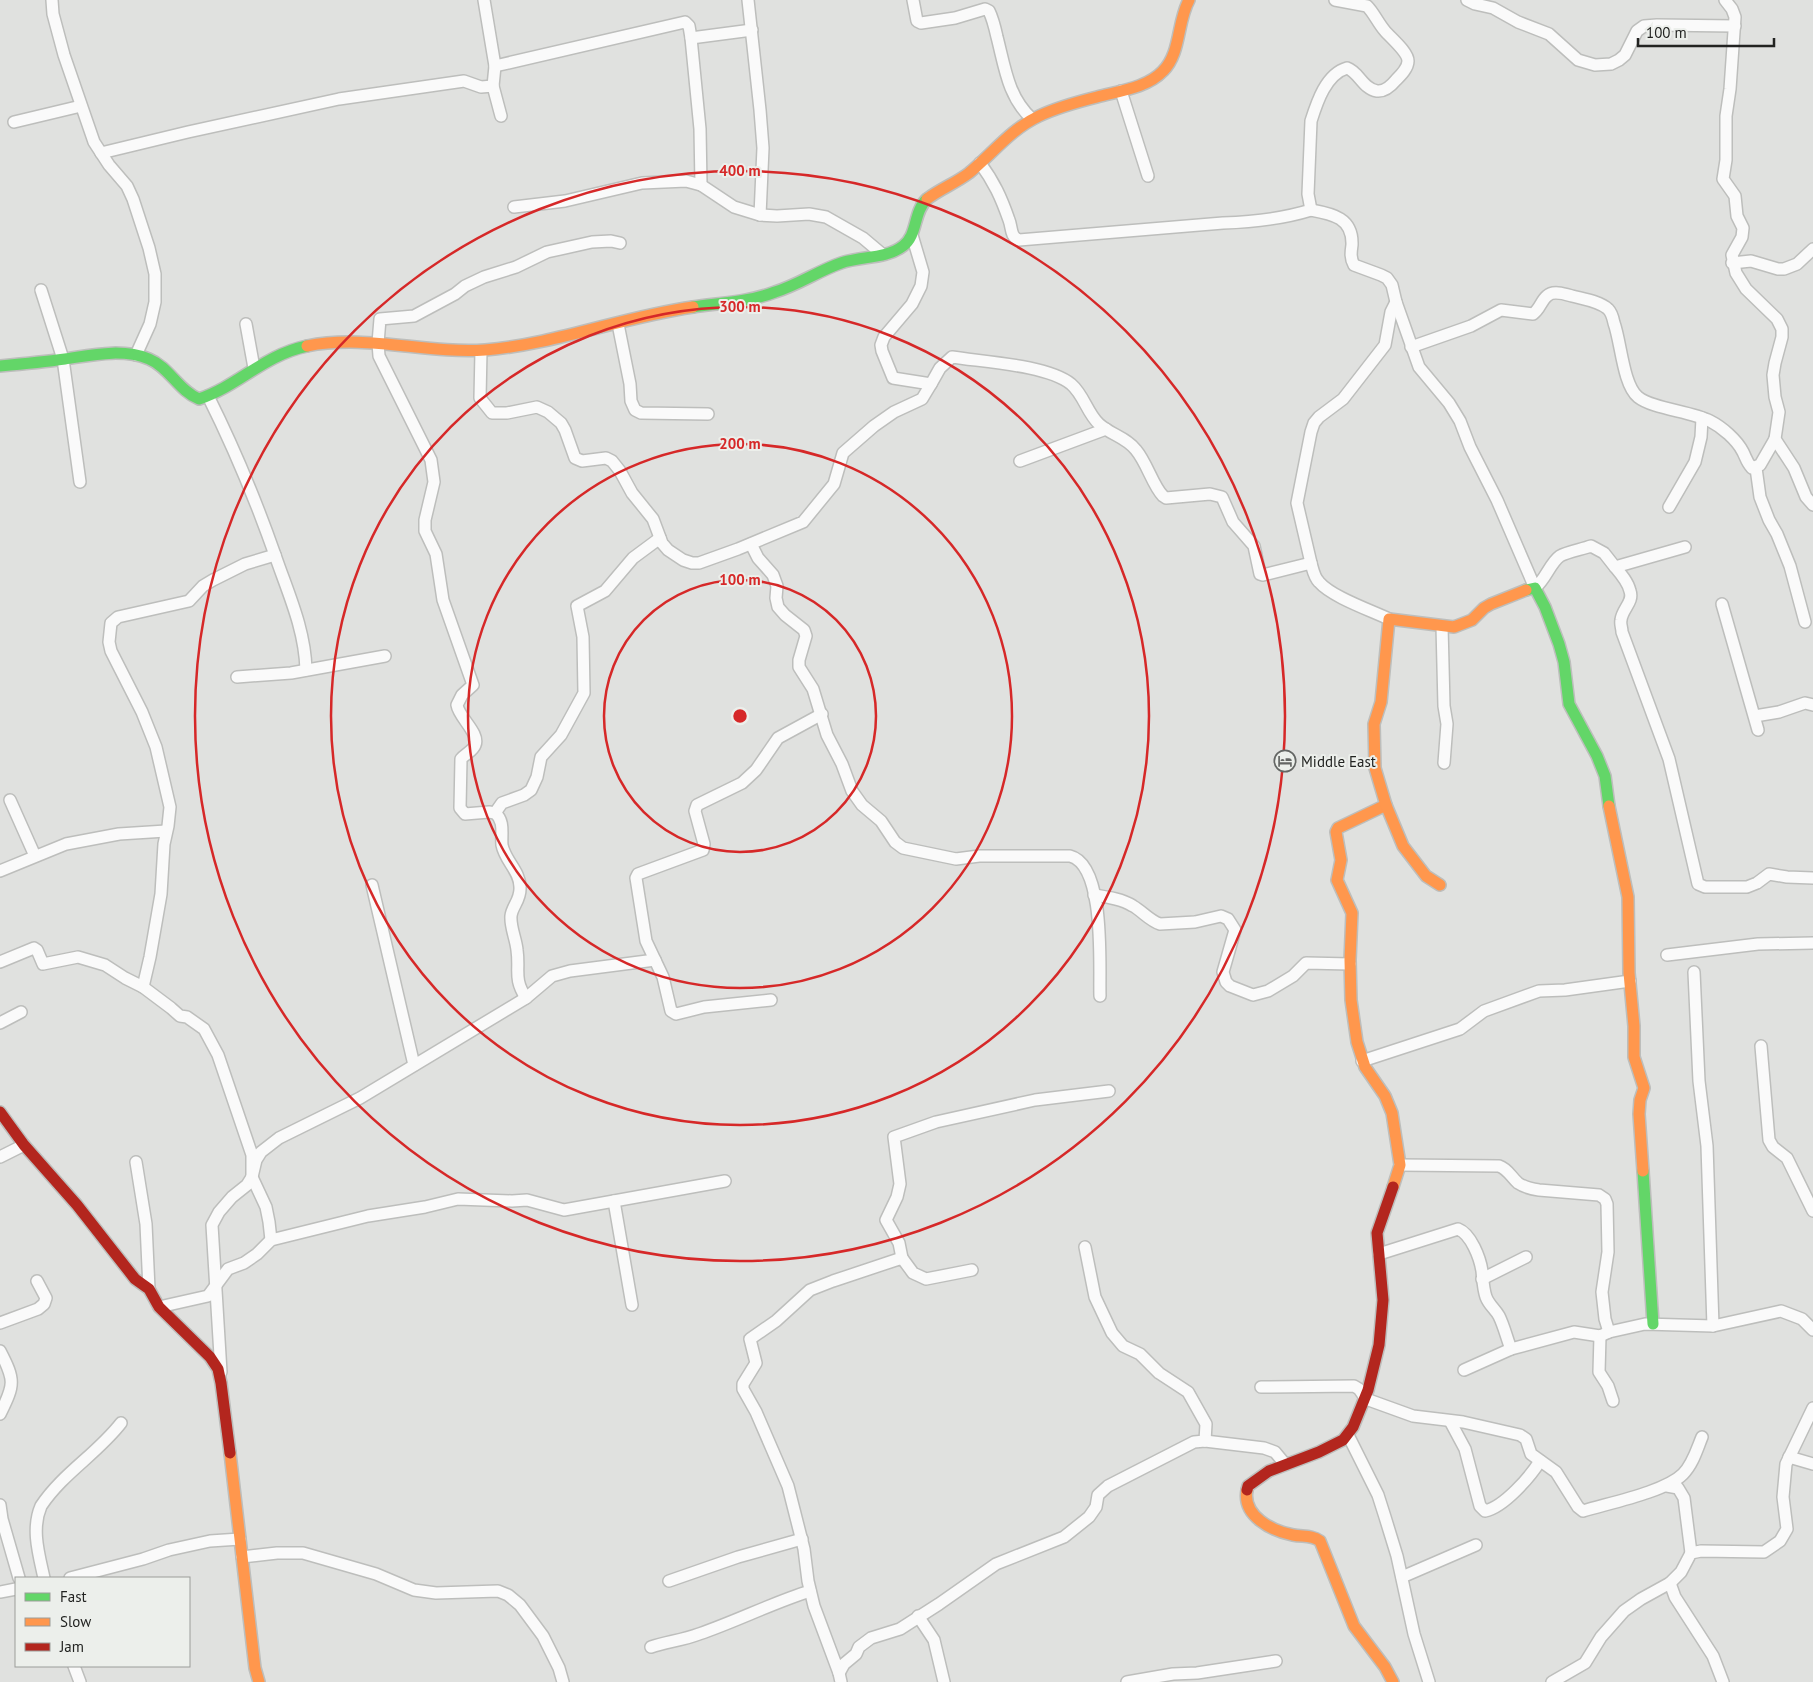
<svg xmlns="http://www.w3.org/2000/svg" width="1813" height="1682" viewBox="0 0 1813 1682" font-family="'PT Sans',sans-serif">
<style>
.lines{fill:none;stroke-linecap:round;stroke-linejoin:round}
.street-casing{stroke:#bdbebc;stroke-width:14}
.fast-casing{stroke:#bdbebc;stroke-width:14}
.slow-casing{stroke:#bdbebc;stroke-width:14}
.jam-casing{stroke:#bdbebc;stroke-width:14}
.street{stroke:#fafafa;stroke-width:11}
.fast{stroke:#63d668;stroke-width:11}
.slow{stroke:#ff974d;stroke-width:11}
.jam{stroke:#b3261e;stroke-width:11}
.ring{fill:none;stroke:#d62828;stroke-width:2.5}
.labels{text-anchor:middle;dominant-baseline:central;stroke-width:4;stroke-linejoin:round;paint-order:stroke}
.poi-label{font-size:15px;fill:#222321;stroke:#ecefeb;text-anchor:start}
.centre{fill:#d62828;stroke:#ecefeb;stroke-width:2.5}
.ring-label{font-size:15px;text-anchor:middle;font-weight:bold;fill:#d62828;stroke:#ecefeb;stroke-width:4;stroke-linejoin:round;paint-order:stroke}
</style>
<rect width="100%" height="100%" fill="#e0e1df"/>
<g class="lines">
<g class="street-casing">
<g id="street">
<path d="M52,0l1,14 11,41 30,87 15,23 18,21 6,13 16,49 6,26v28l-5,22 -14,31"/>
<path d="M484,0l11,66 -2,20"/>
<path d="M748,0l12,110 3,38 -3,67"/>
<path d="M913,0l4,21 4,2 34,-5 30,-9 4,2c4,8 6,17 8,26 8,31 11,60 35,82"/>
<path d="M1467,0l8,4 18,4 25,14 31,12 29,26 17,5 16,-1 8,-4 6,-5 12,-24 7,-5 13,-1 78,1"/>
<path d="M1725,0l7,9 3,8 -5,72 -4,27v44l-3,19 12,17 2,20 6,12 -1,9 -10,18 4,18 10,16 31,30 5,10v8l-7,26 -2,12 2,22 4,15 -4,27 19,29 12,29 7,8"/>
<path d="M691,38l61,-8"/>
<path d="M495,66l190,-44 4,4 2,12 9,91 1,56"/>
<path d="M1121,91l27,85"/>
<path d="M14,122l67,-16"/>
<path d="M101,153l87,-21 151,-33 125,-18 17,6 12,-1 8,30"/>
<path d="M980,163c14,19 21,34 29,57 3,7 1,17 10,20l204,-17c30,-1 59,-4 88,-13l-3,-16 3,-73c6,-19 15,-47 36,-53 12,4 16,21 30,23 8,1 14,-5 19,-11 5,-5 12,-12 12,-19 0,-9 -17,-23 -23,-30 -7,-8 -11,-18 -18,-25l-32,-6"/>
<path d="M514,207l51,-6 77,-18 44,-2 15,4 33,22 26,8 17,1 32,-2 17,3 37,21 19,16"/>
<path d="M1311,210c22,4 42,8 41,35 -1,7 -2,13 2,20l27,10 6,3 5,7 4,17 23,65 30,36 11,18 10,26 27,53 38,88c11,-9 15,-25 25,-32 7,-4 23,-7 31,-10l13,7 11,14 70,-20"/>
<path d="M912,235l11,37 -2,14 -9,18 -28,33 -3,8 1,6 11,27 38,6 9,-16 12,-11c32,5 95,8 119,27 13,11 16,29 28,40 12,11 27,13 37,26 11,13 17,36 27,46l3,2 44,-4 12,3 11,25 21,24 6,28 3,1 48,-12c2,7 3,14 8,19 13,15 51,28 70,37"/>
<path d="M1732,263l19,-2 27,8h6l13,-5 16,-15"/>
<path d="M41,290l22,69 17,123"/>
<path d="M246,324l8,44"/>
<path d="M618,324l12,60 1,17 4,9 6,3 67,1"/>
<path d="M1411,347l60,-21 30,-16 32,4c7,-5 8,-13 14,-18 6,-6 18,-2 25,0 11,3 27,5 36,13 3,3 5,9 6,14 7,19 9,62 24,74 15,12 52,14 72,24 12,6 27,19 33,31 3,6 4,11 9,16l8,-3 15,-26"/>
<path d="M481,351l-1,47 12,15h15l30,-6 11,5 13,11 4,7 10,28 7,3 24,-3 6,3 8,10 12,22 21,26 9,24 6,7 15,10 9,3h7l39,-14 65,-27 31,-38 9,-31 31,-27 20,-14 28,-13 9,-15"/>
<path d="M208,396c26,52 48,105 67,159 13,38 30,74 31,115"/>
<path d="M1020,461l86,-32"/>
<path d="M1756,468l4,29 9,23 8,14 13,32 15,56"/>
<path d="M1669,507l26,-45 6,-25 1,-19"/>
<path d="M751,544l7,14 15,17 4,11 -1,12 2,9 7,8 19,15 2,6 -7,24v7l14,22 14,46 15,29 10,27 10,14 19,16 14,21 8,6 53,11 23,-3h91c36,9 29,112 30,140"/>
<path d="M1311,563l-14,-60 14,-71 3,-9 5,-6 24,-18 42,-54 6,-33 5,-10"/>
<path d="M1615,567c6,7 13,15 15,24 4,11 -8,18 -9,29 -1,4 1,8 1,12l47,127 29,125 7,3h42l10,-4 12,-9 18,3 26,1"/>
<path d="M1722,604l36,126"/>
<path d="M1442,626l2,80 3,18 -3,39"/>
<path d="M237,677l54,-4 94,-17"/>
<path d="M1755,716l24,-4 26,-9 8,2"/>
<path d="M10,800l25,56"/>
<path d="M495,813l7,-10 22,-8 7,-5 6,-13 4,-20 20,-22 23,-42 -1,-56 -6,-31 28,-15 28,-33 27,-20"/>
<path d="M0,871l66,-27 53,-10 47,-3"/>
<path d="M372,885l42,180"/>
<path d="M1094,895c13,2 28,4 39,11 9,5 17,15 27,18l35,-2 26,-6 7,3 7,11 -12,42 3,10 4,4 23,9 15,-4 25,-15 13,-13 44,1"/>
<path d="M1667,955l91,-11 55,-1"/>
<path d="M0,962l34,-14 3,2 6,14 35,-7 27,8 20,13 18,9 28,21 9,8 7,1 17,12 14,26 34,100v22l14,30 3,15 2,18"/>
<path d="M1694,972l5,109 8,65 6,180"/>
<path d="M143,987l7,-30 11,-63 3,-50 4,-18 2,-19 -14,-60 -14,-35 -31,-61 -2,-9 2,-19 7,-6 71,-16 14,-15 10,-6 32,-16 30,-9"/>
<path d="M526,998c-13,-20 -6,-27 -9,-48 -1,-11 -7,-23 -6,-34 1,-10 10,-16 9,-29 0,-16 -15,-26 -18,-42 -1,-11 3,-24 -7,-32l-6,-1 -24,2 -5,-6 1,-49c4,-5 12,-8 14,-14 5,-12 -16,-27 -18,-40l5,-10 11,-10 -30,-85 -7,-46 -11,-23v-11l9,-38 -3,-22 -52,-104 -1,-13 2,-24 34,-3 41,-22 10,-8 19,-9 32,-10 31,-15 45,-10 19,-1 9,2"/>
<path d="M771,1000l-67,7 -28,7 -5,-3 -8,-34 -17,-36 -10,-63 2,-4 65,-24 1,-6 -9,-33 2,-6 45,-22 14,-13 22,-32 44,-24"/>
<path d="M0,1023l21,-11"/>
<path d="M1761,1046l8,94 4,7 14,11 26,53"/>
<path d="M1362,1061l98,-32 24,-18 55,-20 26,-1 65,-9"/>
<path d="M0,1157l24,-12"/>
<path d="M136,1162l10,62 3,65"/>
<path d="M1400,1165l99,1c9,3 12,11 19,17 6,4 14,6 21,7l60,5 6,4 2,5 1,48 -6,40 3,27 4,13"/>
<path d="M614,1201l18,104"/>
<path d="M1085,1247l10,50 17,36 11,13 17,8 19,19 29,19 18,32 -1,17"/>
<path d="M1379,1254l79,-25c13,5 22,29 24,42 1,9 1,17 4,26 3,8 9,12 13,19 5,10 8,23 12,33l63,-17 26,4 9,-4 36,-8 68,2 68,-15 21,8 11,11"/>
<path d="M902,1258l-3,-15 -13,-23 11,-23 3,-13 -6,-47 42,-15 99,-22 74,-9"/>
<path d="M1482,1279l44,-22"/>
<path d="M159,1307l49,-11 20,-27 16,-6 13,-9 14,-14 97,-24 57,-9 33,-8 54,2 15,-1 37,10 161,-29"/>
<path d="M0,1323l38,-14 6,-5 2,-6 -9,-17"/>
<path d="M1600,1336l-1,36 9,14 5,15"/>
<path d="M0,1351c15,29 15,33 0,63"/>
<path d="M1464,1370l47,-21"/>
<path d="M221,1372l-9,-147 7,-13 13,-15 15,-12 5,-8 4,-17 5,-8 18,-14 81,-40 166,-100 26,-22 18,-5 85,-11"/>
<path d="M1261,1387l93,-1 5,3 7,10 47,17 50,6 57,13 6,4 5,15 25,18 22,35 5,4c26,-8 82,-19 100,-37 10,-10 14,-25 19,-37"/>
<path d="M1450,1421l15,28 15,57 5,5c19,-4 45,-34 55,-50"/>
<path d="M1348,1435l30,60 7,22 12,39 17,78 15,48"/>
<path d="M1789,1457l24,7"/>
<path d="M1667,1486l11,2 6,10 7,55"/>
<path d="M0,1505l2,14 17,59"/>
<path d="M242,1557l35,-4h26l73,21 38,16 22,3 62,-2 10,4 12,10 23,31 16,32 4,14"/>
<path d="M1402,1577l74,-32"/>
<path d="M44,1578c-5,-23 -13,-49 -3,-72 22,-33 56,-52 80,-83"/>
<path d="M70,1578l73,-19 26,-9 41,-9 30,-2"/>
<path d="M669,1581l69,-24 64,-18"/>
<path d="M1670,1583l5,14 38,59 10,26"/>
<path d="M0,1592l16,-3"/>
<path d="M918,1616l16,24 10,42"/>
<path d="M651,1647c15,-5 32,-7 48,-13 38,-13 73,-31 111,-43"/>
<path d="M74,1666l6,16"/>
<path d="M839,1673l5,-9 12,-10 3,-7 12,-9 29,-9 39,-25 57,-40 68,-27 25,-20 7,-10 2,-12 10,-9 86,-44 11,-1 59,7 11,4 10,12"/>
<path d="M841,1682l-2,-9 -25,-67 -6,-25 -4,-32 -16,-63 -32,-74 -13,-23v-5l13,-21 -6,-24 26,-18 34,-31 23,-9 69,-23 11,15 13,6 46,-9"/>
<path d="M1127,1682l46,-8 24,-1 79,-12"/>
<path d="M1552,1682l33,-19 16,-26 23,-26 17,-12 29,-16 11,-11 10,-19 10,-2 63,1 16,-11 7,-12 -4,-32 3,-33 27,-56"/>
</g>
</g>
<g class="fast-casing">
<g id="fast">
<path d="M693,307c27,-4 56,-5 82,-15 23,-7 43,-21 66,-29 20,-7 45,-4 62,-17 15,-11 10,-34 24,-47"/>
<path d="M0,366c22,-2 43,-4 65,-7 27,-4 57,-11 84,0 20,8 30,32 50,40 39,-13 65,-44 108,-53"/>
<path d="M1526,590l9,-2 10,19 14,37 5,18 5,42 28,52 8,20 4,30"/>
<path d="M1643,1171l10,153"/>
</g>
</g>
<g class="slow-casing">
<g id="slow">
<path d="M927,199c13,-10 29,-16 42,-26 24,-20 42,-44 70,-57 19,-9 38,-14 58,-19 22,-6 50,-9 66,-26 18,-18 14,-49 26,-71"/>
<path d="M307,346c59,-12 119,8 178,4 71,-6 137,-33 208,-43"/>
<path d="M1386,805l-48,23 -2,4 5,28 -4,20 15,33 -2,47 1,40 6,42 8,25 20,29 7,17 8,52 -7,22"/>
<path d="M1609,806l19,91 1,76 5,53v31l10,31 -4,12 -1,14 4,57"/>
<path d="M1440,885l-14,-9 -23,-30 -17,-41 -11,-37 -1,-44 7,-22 8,-83 65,8 18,-7 12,-12 7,-4 35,-14"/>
<path d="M230,1453l25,215 4,14"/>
<path d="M1247,1490c-5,26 25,41 46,45 10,2 19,0 27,6l34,85 31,41 8,15"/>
</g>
</g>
<g class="jam-casing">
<g id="jam">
<path d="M0,1112l24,33 53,60 58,74 14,10 10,18 51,50 8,12 3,14 9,70"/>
<path d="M1247,1490l1,-4 21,-15 50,-19 24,-12 10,-13 15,-37 11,-45 4,-45 -6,-67 16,-46"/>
</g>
</g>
<use href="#street" class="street"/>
<use href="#fast" class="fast"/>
<use href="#slow" class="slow"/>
<use href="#jam" class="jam"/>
</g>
<g class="ring">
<circle cx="740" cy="716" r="136"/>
<circle cx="740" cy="716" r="272"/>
<circle cx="740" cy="716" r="409"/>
<circle cx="740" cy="716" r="545"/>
</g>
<defs>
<g id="hotel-ring" transform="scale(1.125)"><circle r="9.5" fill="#ecefeb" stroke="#646664" stroke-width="1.5"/><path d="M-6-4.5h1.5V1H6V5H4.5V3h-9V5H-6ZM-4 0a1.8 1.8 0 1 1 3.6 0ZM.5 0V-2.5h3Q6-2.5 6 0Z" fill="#646664"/></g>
</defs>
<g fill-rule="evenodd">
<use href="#hotel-ring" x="1285" y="761"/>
</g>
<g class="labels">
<g class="poi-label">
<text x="1301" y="761">Middle East</text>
</g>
</g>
<circle cx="740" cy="716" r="8" class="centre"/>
<g class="ring-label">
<text x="740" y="176">400 m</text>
<text x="740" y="312">300 m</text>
<text x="740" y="449">200 m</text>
<text x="740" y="585">100 m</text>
</g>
<rect x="15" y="1577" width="175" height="90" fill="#ecefeb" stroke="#9b9d9a"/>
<rect x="25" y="1593" width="25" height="8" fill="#63d668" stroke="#9b9d9a"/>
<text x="60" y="1602" font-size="15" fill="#222321">Fast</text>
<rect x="25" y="1618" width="25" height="8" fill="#ff974d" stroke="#9b9d9a"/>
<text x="60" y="1627" font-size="15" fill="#222321">Slow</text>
<rect x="25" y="1643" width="25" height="8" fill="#b3261e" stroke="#9b9d9a"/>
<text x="60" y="1652" font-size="15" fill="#222321">Jam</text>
<path d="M1638 38v8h136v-8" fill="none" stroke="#222321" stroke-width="2.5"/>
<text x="1646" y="38" font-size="15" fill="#222321" stroke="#ecefeb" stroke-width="4" paint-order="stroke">100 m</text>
</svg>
